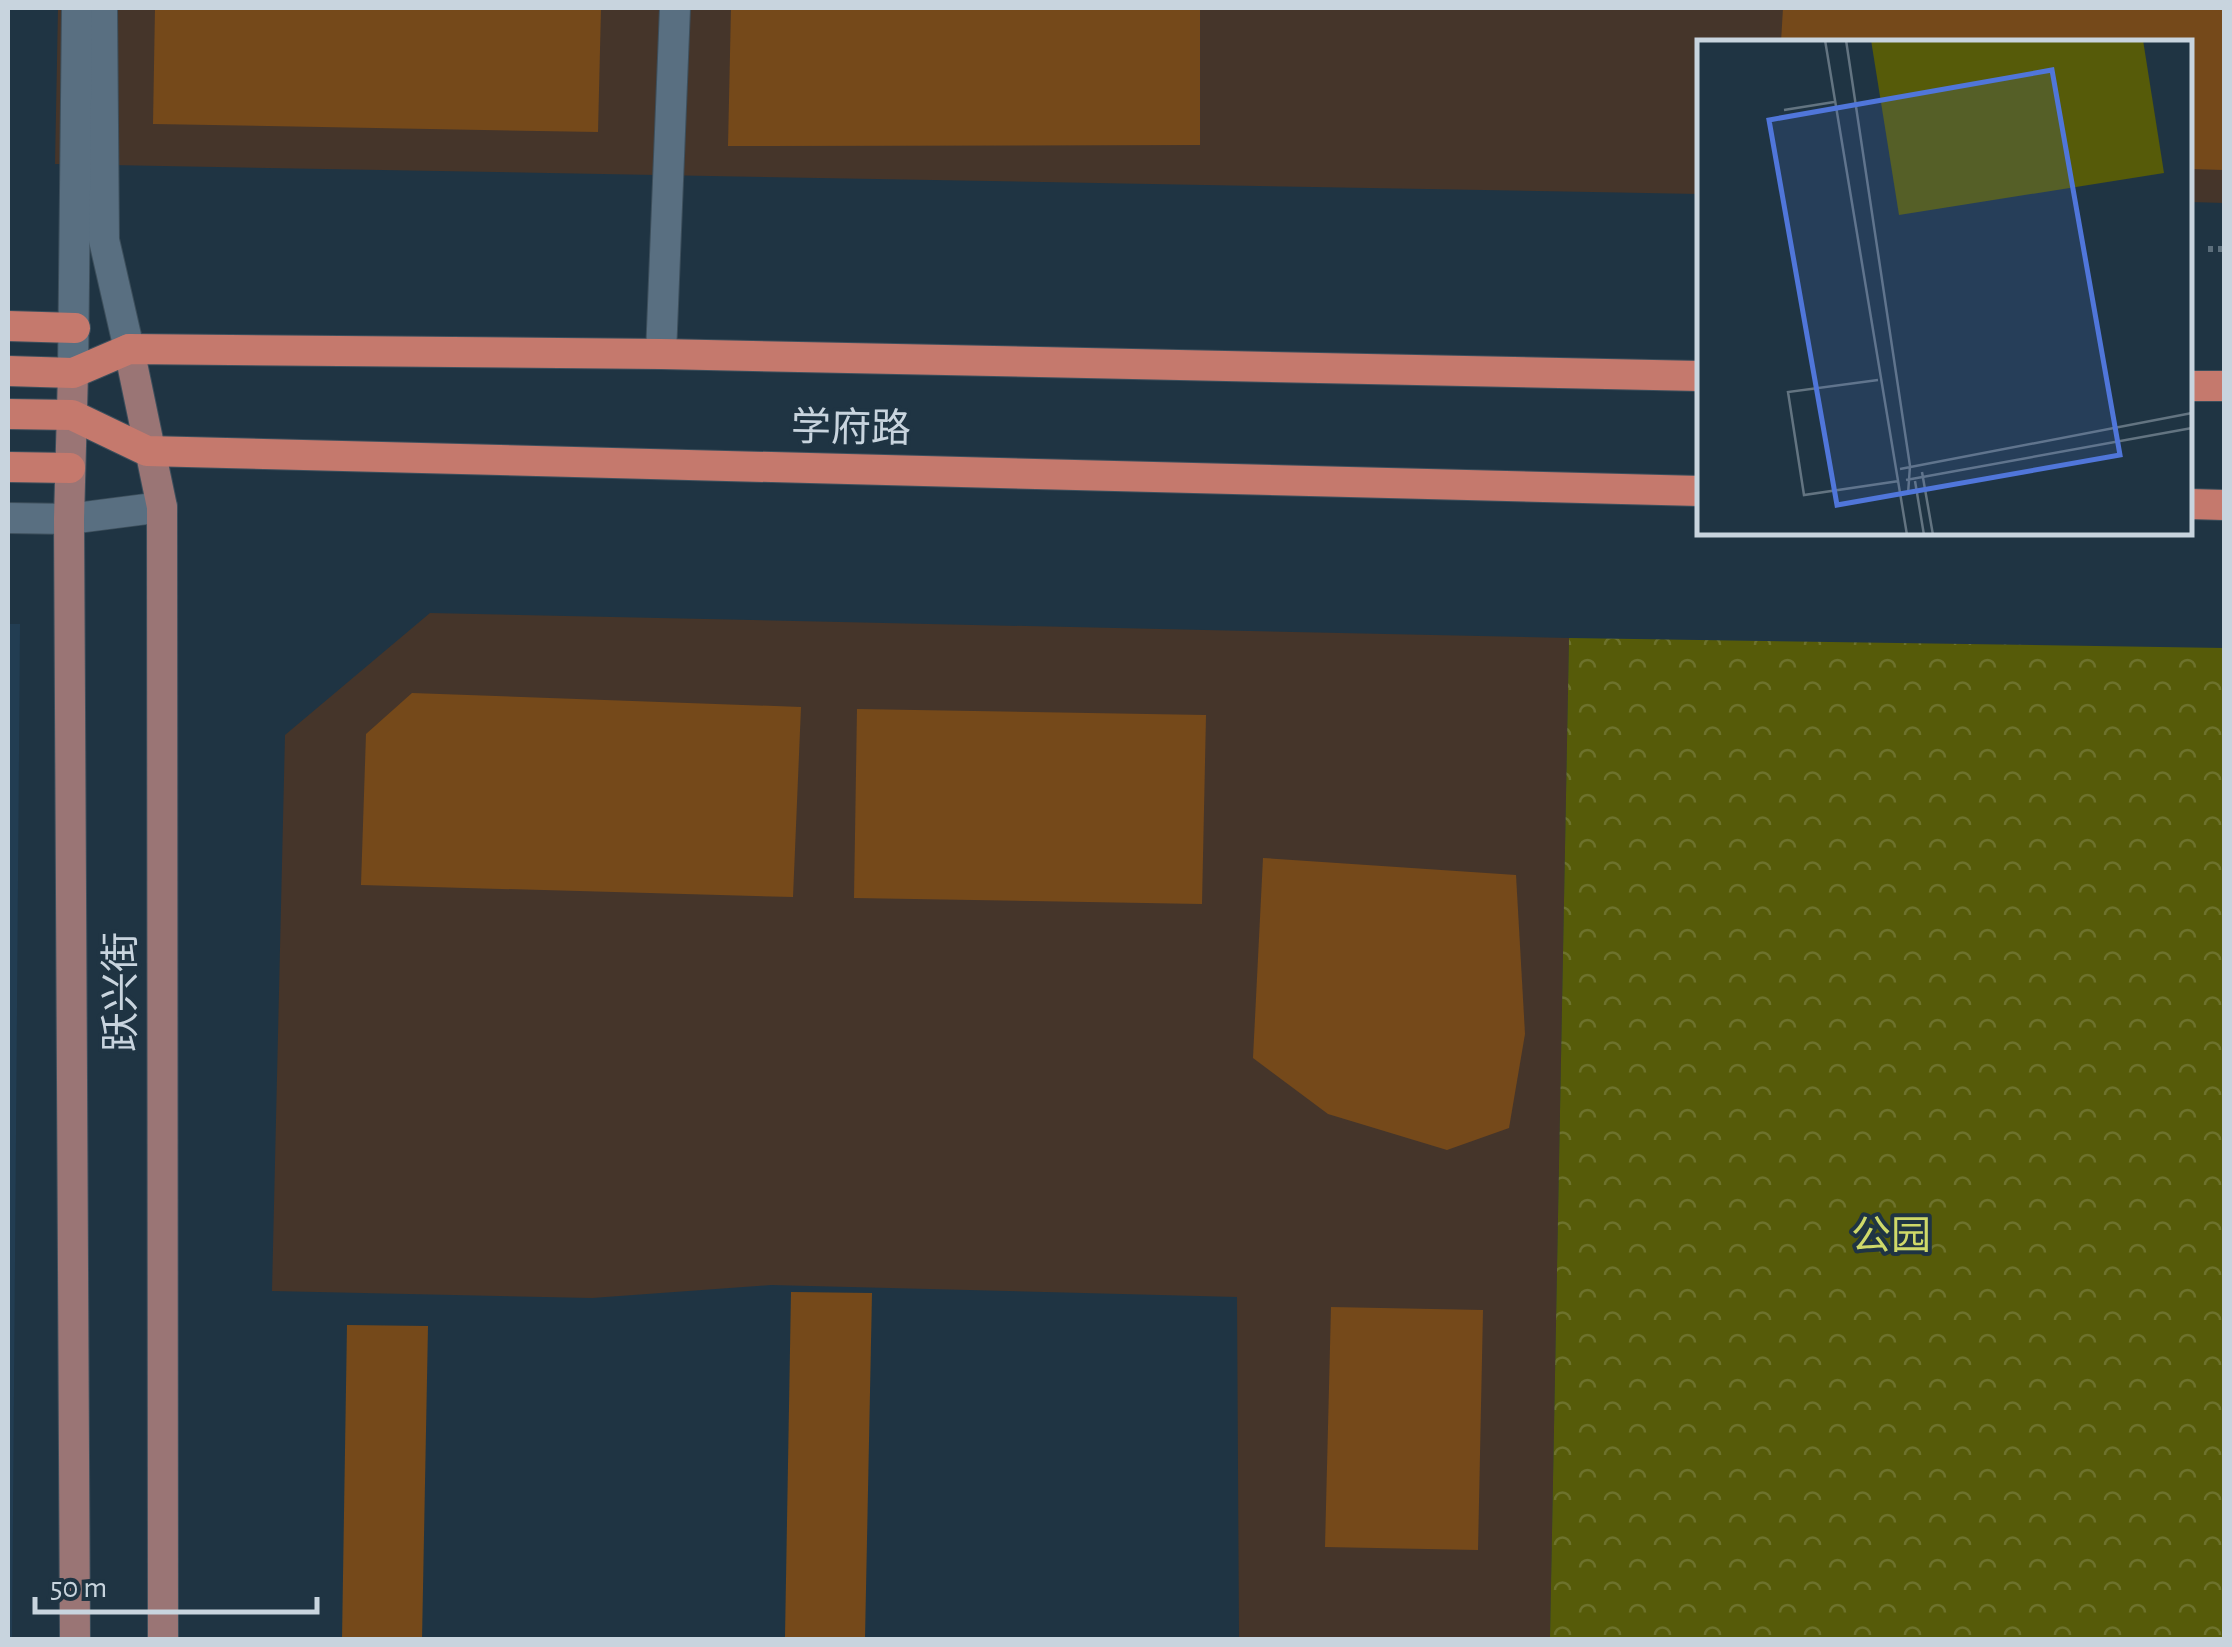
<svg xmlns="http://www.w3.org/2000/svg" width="2232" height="1647" viewBox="0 0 2232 1647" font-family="'Alegreya Sans','Noto Sans SC',sans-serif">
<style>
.commercial{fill:#45352a}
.built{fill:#223d52}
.park{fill:url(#park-crowns)}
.building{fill:#75491a}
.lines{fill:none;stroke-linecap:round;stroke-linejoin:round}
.minor-casing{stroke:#3d4f5c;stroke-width:32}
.major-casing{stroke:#3d4f5c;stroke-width:32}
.highway-casing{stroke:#3d4f5c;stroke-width:32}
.path{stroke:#5d6f7c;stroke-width:6;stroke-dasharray:5 5;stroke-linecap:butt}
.minor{stroke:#596f81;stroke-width:30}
.major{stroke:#9a7575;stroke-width:30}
.highway{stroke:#c5796d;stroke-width:30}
.labels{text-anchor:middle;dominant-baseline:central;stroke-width:8;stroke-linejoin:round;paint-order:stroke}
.street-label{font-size:40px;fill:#c8d4de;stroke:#1f3443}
.park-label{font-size:40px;fill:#cfd969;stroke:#1f3443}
.inset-road{fill:none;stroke:#637481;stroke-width:2.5}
.view{fill:#5076da;fill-opacity:0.15;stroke:#5076da;stroke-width:5}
.inset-edge{fill:none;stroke:#c8d4de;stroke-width:5}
</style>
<defs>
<pattern id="park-crowns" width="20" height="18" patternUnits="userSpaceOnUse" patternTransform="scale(2.5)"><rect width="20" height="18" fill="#565b09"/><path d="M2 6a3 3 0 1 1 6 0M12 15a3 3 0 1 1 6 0" fill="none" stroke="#6d722c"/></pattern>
</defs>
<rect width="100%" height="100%" fill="#1f3443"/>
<g class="commercial">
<path d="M58,8h2166v195l-34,-1v-160h-490l-1,152 -1644,-30z"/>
<path d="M430,613l1139,25 -19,1001h-311l-2,-342 -466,-12 -179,13 -320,-7 13,-556z"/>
</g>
<path class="built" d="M8,624h12l-8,1016 -4,-1z"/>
<path class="park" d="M1569,638l655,10v991h-674z"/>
<g class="building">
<path d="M155,8h446l-3,124 -445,-8z"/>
<path d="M731,8h469v137l-472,1z"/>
<path d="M1783,8h441v162l-34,-1v-127h-409z"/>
<path d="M412,693l389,14 -8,190 -432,-12 5,-151z"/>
<path d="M857,709l349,6 -4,189 -348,-6z"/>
<path d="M1263,858l253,17 9,159 -16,94 -62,22 -119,-36 -75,-56z"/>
<path d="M791,1292l81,1 -7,345 -80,-1z"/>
<path d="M1331,1307l152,3 -5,240 -153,-3z"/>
<path d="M347,1325l81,1 -6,314h-80z"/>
</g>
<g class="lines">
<g class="minor-casing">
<g id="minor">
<path d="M102,8l2,232 25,109"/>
<path d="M661,354l14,-346"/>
<path d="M73,373l4,-365"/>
<path d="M8,518l61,1 93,-12"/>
</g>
</g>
<g class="major-casing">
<g id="major">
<path d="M129,349l33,158 1,1133"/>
<path d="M73,373l-4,146 6,1121"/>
</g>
</g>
<g class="highway-casing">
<g id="highway">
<path d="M8,326l67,2"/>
<path d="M8,371l65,2 56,-24 532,5 1039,22"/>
<path d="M2190,386h34"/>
<path d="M8,414l64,1 75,36 1553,40"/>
<path d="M8,467l62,1"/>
<path d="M2190,504l34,1"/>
</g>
</g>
<path class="path" d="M2208,249h16"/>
<use href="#minor" class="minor"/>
<use href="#major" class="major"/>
<use href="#highway" class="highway"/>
</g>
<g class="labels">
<g class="street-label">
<text transform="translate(851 429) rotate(1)">学府路</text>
<text transform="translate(122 992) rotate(-90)">跃兴街</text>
</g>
<g class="park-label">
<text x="1891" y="1237">公园</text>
</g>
</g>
<g transform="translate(1697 40)">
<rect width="495" height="495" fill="#1f3443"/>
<path d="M174,0h272l21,133 -265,42z" fill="#565b09"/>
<path class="inset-road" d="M128,0l82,495M149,0l64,426 -2,28M87,70l50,-8M181,340l-90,12 16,103 95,-14M203,429l292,-56M225,432l11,63M209,440l286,-52M218,441l9,54"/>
<path class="view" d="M355,30l68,385 -283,50 -68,-385z"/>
<rect width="495" height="495" class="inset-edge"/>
</g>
<rect width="2232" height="1647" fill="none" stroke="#c8d4de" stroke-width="20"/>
<path d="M35 1597v15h282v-15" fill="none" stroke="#c8d4de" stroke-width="5"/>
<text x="50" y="1597" font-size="30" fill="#c8d4de" stroke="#1f3443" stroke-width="8" paint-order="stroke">50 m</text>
</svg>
